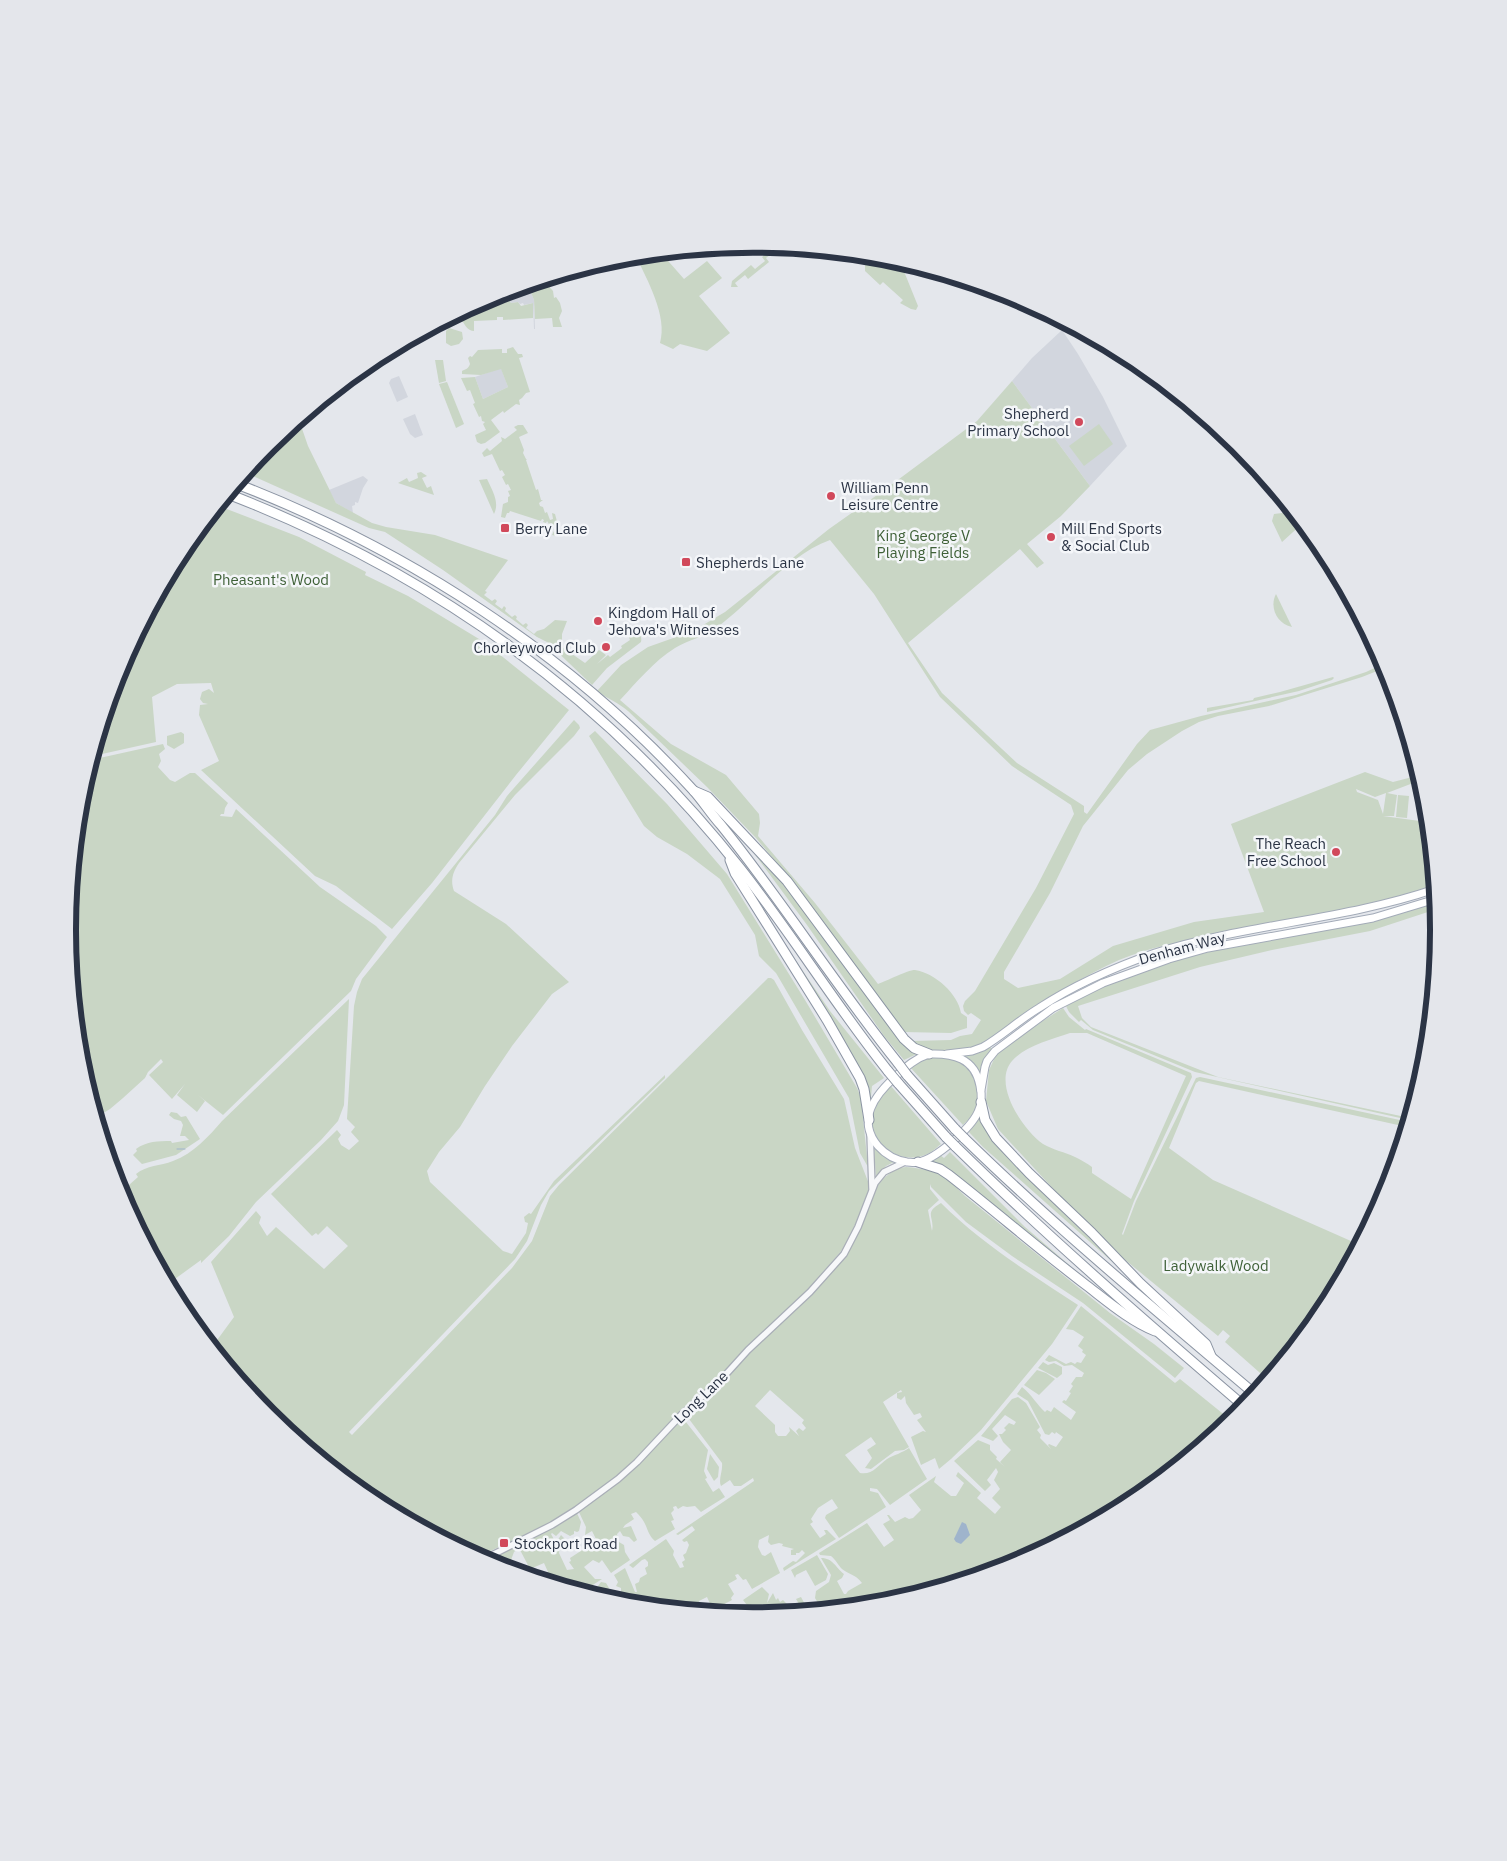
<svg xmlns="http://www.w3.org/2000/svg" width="1507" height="1861" viewBox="0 0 1507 1861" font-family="'IBM Plex Sans',sans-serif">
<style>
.built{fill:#d2d6de}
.green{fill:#c9d6c5;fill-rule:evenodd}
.water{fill:#9fb4cc}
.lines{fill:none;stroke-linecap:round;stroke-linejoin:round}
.stream{stroke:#9fb4cc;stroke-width:1}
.minor-casing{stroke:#a9aeb7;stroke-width:8}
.major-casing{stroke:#a3abb8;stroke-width:9}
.highway-casing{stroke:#8b94a3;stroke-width:11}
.minor{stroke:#f7f8fa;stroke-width:5.5}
.major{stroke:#fff;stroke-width:7}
.highway{stroke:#fff;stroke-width:9}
.highway-bridge-casing{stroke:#8b94a3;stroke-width:11;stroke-linecap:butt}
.highway-bridge{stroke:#fff;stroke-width:9}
.poi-dot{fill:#d1495b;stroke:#f4f6f9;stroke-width:2}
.labels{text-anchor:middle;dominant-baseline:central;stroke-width:5;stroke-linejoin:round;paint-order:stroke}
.poi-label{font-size:15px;fill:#2b3445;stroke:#f4f6f9;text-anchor:start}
.park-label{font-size:15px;fill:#3f6138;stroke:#f4f6f9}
.street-label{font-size:15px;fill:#2b3445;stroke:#f4f6f9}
.rim{fill:none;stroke:#2b3445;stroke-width:6}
</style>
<rect width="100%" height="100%" fill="#e4e7ec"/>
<g class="built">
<path d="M528,285l6,15 1,29h-1l-1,-26 -9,2 -1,-2 -3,1 -2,-2 -7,1 -4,-7 9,-7z"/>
<path d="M1062,330l16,24 25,43 24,49 -37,40 -78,-105 20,-23z"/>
<path d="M501,368l7,19 -25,12 -8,-22z"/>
<path d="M399,376l9,21 -11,5 -8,-19 2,-4z"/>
<path d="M415,414l8,21 -8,3 -5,-4 -7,-15z"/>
<path d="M363,476l5,4 -5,8 -5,15 -3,-1v3l-3,1 1,7 -17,-10 -7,-13z"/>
</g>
<g class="green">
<path d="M775,247l12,1 -5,4 -3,-4 -13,10 3,4 -21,17 -3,-4 -10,8 3,4h-7l1,-6 19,-16 4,4 10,-8 -3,-4z"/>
<path d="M662,254l22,25 23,-18 15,17 -23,18 31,37 -23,18 -27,-7 -7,5 -13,-6c8,-27 -13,-63 -24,-87z"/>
<path d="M874,256c9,1 21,1 27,8l17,42 -2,4 -5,-1 -11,-6 3,-3 -20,-18 -3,3 -15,-14v-7l3,-7 2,3z"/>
<path d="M544,281l9,10 1,7 2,-1 4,6 2,8 -3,7 3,9h-9l-1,-9 -17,1 -1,-19 -6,-15z"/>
<path d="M516,289l-9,8 4,6 7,-1 3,4 12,-3v15l-30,2v-3h-6v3l-23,1v10c-6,0 -9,-6 -11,-9l-13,-3 5,-3 6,1 1,-5 29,-15z"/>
<path d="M449,328l13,4 1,7 -4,5 -8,2 -5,-3v-12z"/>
<path d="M513,347l5,7h4l1,3 -4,1 11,34 -4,1 -4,5 -3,2 1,5 -4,-1 -12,9 -1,-2 -12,9 9,12 -15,11 -4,1 -4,-2 -2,-7 11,-5 -3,-6 2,-2 -3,-1 -1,-5 -2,1 -6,-13 2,-1 -5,-13 -3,1 -6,-13 14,-1 8,22 25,-12 -7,-18 -20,6 -19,-1v-3c4,-2 6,-2 8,-7l-2,-6 2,-2 2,1 6,-7 24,-1v4h5v-4z"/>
<path d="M435,360h8l3,21 -7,2z"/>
<path d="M1012,381l78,105 -29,30 -34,28 17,19 -7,5 -17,-19 -112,94 34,50 75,70 67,43v6l3,2 50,-70 13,-14 51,-14 95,-21 70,-23 19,-9 2,4 -25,10 -93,29 -51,10 -19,6 -17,9 -35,23 -19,16 -45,56 -33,67 -46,79v7l14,9 42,-9 53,-33 81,-24 70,-10 -33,-88 134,-52 28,10 27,-7 1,5 -34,13 10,2 -3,21h-11l44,6 -2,14 5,1 5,49c-71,24 -147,33 -221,48 -31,7 -66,14 -95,26 -33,15 -65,34 -95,54 -15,9 -33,29 -50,34 -19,6 -41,5 -59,-2l-3,-5 39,-1 9,-4 12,-2 9,-14 -10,-7 -3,2 -4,-4 -1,-5 2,-5 10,-10 61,-103 38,-74 -3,-9 -59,-39 -72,-69 -66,-103 -44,-54c-42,15 -77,61 -114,88 -12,9 -28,12 -41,20 -21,13 -38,34 -55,52l51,44 55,31 33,39 1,9 -2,13 57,67 63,81c9,-3 29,-14 37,-14 20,3 43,24 46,43l6,4v11l-16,5 -48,-1 -47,-62 -44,-64 -56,-68 -49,-51 -79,-76c-9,-8 -20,-12 -31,-20l24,-26 27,-18 45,-16 32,-19 104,-83 58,-41 90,-67zM1356,789l19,8 11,-4 -3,21 -5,-14 -21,-8z"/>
<path d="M447,382l17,42 -8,4 -17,-44z"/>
<path d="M299,420l9,26 28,57 36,20 14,4 49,8 73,25 -23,31 2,1 -3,3 8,6 3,-2 2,2 -2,3 7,5 2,-3 2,2 -1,3 7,6 3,-2 2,2 -1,2 7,6 3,-2 2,2 -2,3 8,6 3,-3 7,-2 11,-9 12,1 -5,13v13l23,16 14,-13 7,5 -9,9 11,-9 2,2 12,-9 -1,-2 9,-6 -3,-8c8,-3 16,1 14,10l-34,26 -15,17 -45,-43 -10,-5 -94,-67 -58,-38 -16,-4 -123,-55 23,-28z"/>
<path d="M1099,424l14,20 -29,22 -15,-20z"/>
<path d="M518,425h5l5,8 -9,4 5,13 -1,3 3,6h1l-1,1 10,30 2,-1 3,11h2l-4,3 1,3 3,1 2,6 2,-1 3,8 3,-1 -1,-6 3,1 4,15 -3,7 -4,-1 4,-8 -5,-2 1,-2 -3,1 -2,-3 -1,2 -3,-1 1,-2 -2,-1 -1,2 -31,-10 -1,2h-2l-2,5 -4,-1 2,-13 5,-2v-5l2,-1 -2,-5 3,-1 -3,-6 -2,1 -4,-8 3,-2 -3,-5 -2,1 -8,-17 -8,3 -2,-4 5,-5 3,3 12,-10 -1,-4 4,2 12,-9 -3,-3z"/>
<path d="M421,472l6,4 -5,2 5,10 4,-2 3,9 -36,-12 9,-5 2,4 9,-4 -1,-5z"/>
<path d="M487,479c5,11 13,23 7,35l-15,-34z"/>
<path d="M219,506l80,31 67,35 -1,3 43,21 76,46 85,68 -53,65 -84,108 -40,46 -56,-43 -21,-10 -114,-106 18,-9 -20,-46 1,-10 8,-1 -5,-1 -3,-4 2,-7 7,-3 5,4 -3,-10 -34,1 -25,13 4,45 -54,12 -6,-1 -1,6 68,-15 2,5 -6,5 2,7 -3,6 12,13 5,2 15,-9h5l33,30 -3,5 -1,6h-3l-1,2 12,1 4,-8 84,78 56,39 11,11 -31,42 -5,12 -128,124 -25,-20 7,6 -8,11 -20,-17 8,-11 -13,15 -23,-24 14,-13 -2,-3 -13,13 -3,6 -22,20 -13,11 -13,8 -16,-53 -13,-134 13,-134 39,-128 63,-119 23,-27 4,1 -1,-5z"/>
<path d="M1291,509l12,14 -21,19 -10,-21 2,-7 8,-1z"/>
<path d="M1276,594l16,33c-15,-3 -23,-20 -16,-33z"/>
<path d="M1333,677l1,1 -2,2 -33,11 -92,21v-4l46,-8 1,-2 26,-6z"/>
<path d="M574,720l5,5 1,3 -6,8 -59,59 -56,68c-6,9 -9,17 -5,28l52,33 63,58 -17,12 -40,52 -27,40 -25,41 -21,25 -12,19 3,11 73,69 9,3 14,-21 2,-10 -3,-1 -1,-5 5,-4 2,1 23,-33 111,-106v3l-116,113 -8,14 -14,36 -12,18 -166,173 3,3 160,-167 20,-27 18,-45 9,-11 209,-207h3l3,2 28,50 42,69 11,49 14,36 -2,13 -20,47 -38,45 -173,172 -37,30 -41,28 -72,34 -106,-58 -55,-36 -3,1 -54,-45 -56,-68 22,-30 -23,-55 45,-51 5,6 -2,6 8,13 9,-9 48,42 24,-23 -21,-20 -9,9 -2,-2 -4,3 -41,-42 66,-64 4,5 -3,4 3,6 8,5 10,-9 -8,-9 4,-5 -8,-8 7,-113 3,-14 5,-13 133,-164 12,-19z"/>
<path d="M595,731l72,73 60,70 78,126 52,88 4,10 7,69 -8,-14 -11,-55 -73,-125 -17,-17 -4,-21 -35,-56 -33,-25 -30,-17 -13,-11 -55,-90z"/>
<path d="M181,732l3,2v9l-10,6 -7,-4v-9z"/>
<path d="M1398,795l11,1 -2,22 -11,-1z"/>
<path d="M745,841l28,30 48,60 63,88 35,34 -15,7 -20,-24 -77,-111z"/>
<path d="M1437,903v6l-67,22 -98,19 -72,17 -122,39 4,12 9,9 127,50 192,41 -1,2 -214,-48 -102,-42 -12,-10 -2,2 -10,-10 -3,-6 43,-22 60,-22 48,-12 159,-30z"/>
<path d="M779,936l51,75 54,67 -12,8 -1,11 -2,3z"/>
<path d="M349,999l-5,106 -6,16 -17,19 -65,62 -27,34 -28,27v-3l-33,24 -48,-91 18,-16 -2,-3c11,-9 24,-8 37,-13 21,-8 35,-24 49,-40z"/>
<path d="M1063,1008l6,9 16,13 1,-1 105,44 1,4 -58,124 -12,33 1,1 13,-34 60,-123 4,-1 209,45 -2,5 -208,-46 -3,2 -27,65 44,32 147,65 -36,67 -56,68 -43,-38 5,-6 -7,-6 -5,6 -94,-77 -66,-65 -60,-65 -12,-28 3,-31 8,-17 30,-22zM1070,1033h17l99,43 -55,123 -39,-26v-6c-5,-4 -11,-7 -17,-10 -10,-5 -22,-7 -32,-13 -20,-14 -51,-60 -31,-83 14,-16 39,-21 58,-28z"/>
<path d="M990,1047l2,2 -11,27 -10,-14 -8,-7z"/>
<path d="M936,1055c4,0 9,0 12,1 22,5 36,33 27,54 -3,6 -8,11 -12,15l-53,-58 12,-9z"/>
<path d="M890,1085l51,59c-6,5 -11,10 -19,12 -28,8 -56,-17 -49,-46 2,-10 10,-17 17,-25z"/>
<path d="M171,1112l6,1 4,4 5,-1 14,23 -24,16 -34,9 -9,-9 4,-4 -1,-2c11,-8 22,-8 35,-8l1,2 17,-3 -4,-4h-5l3,-11 -2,-4 -7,-2 -5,-4z"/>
<path d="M981,1113l4,12 167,172 -169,-150 -15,-16 8,-8z"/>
<path d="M874,1146l5,6 15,10 -8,4 -10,12z"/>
<path d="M950,1152l75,75 78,67 -164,-129 -9,-4 10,-6 4,3z"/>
<path d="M906,1167c32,3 37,7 59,29l145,117 44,31 30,24 -9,10 -92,-75 -71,-47 -46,-34 -35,-35 -1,-3v5l9,11 -11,10 4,21c3,-14 -9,-18 9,-28 41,41 90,71 137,102l-26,39 -71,86 -30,29 -12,10 -4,-11 -14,7 -10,-28 12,-6 3,1 -9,-12 5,-3 -2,-4 -6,2 -8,-12 -1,-7 -4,4 -4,-2v-5l5,-1 -1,-2 -18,12 26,45 -5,3 -9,1 -24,18 -6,-1 7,-10 -5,-8 9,-6 -5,-7 -26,18 15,18c13,2 17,-7 27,-14 7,-4 15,-6 22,-11l18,31 -37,26 -13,-16 -7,-1v3l8,2 8,14 -47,31 -14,-20 1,-3 12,-7 -6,-9 -14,9 -7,11 2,3 -3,2 10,14 6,-4 -2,-4h3l9,9 -52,32 -1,-3 10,-7 3,1 9,-9 -3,-3 -3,3h-3v2h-5v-5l3,-1 -12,-3 1,-2 -4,-1 -8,2 -3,-3 1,-7 -10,5 -1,7 4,8 3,1 6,-4 9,21 -28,16 -6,-10 -3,1 -5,-6 -3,1 2,4 -9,5 6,10 -3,4 1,2 -21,11v-5l-4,-9 -8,4 1,4 -2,1 -2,-2 -3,2 1,4 3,-1 1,2 -21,-2 -3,-4 -6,3 -17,-2 1,-1 -2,-6 -10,3 1,3 -22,-2 -10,-3 -3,-8 -4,-1 -4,-5 3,-4 5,1 3,5 -3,4 5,7 10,-7v-4l-5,-2 2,-4 -4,-7 11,-7 10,24h2l-2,-8 4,-2 1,-4 7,-4 -2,-6 3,-2v-4l-3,-3 -3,1 -9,8 -4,-3 37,-26 8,12 -1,4 7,13 4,-1 -2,-5 3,-2 -2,-5 3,-2 3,-8 -2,-4 -3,1 -2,-2 13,-10 -3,-4 -14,9 -2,-1 78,-53 -1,-3 -12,8h-7l-4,-6 -9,6c-3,-6 2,-15 1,-23l-36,-48 34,-30 6,-2 -2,-3 2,-4c32,-32 67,-62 98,-96 7,-8 17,-17 22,-26 14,-27 25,-83 60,-87zM770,1390l34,30 -2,3 4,5 -3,3 -4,-3 -3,3 3,5 -10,-9 1,4 -4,5h-8l-3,-4v-7l-20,-19z"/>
<path d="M1081,1306l94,77 5,-4 52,42 -98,80 -118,63 -129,39 -68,7 2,-2 -6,-10 1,-7 13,-9 2,-7 -10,-17c12,0 14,9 23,16l-2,4 -5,3 7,13h2l2,-3 14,-8c-7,-9 -12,-8 -20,-14 -4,-4 -6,-9 -11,-13l-11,-1 -1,-2 48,-30 17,24 10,-7 -11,-16 7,-4 -3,-5h2l6,7 10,-5 4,2 4,-1 8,-8 -12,-15 27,-19 -2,6 17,14h5l8,-13 -8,-7 2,-4 23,21 -4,5 18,16 6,-7 -9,-9 8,-9 -6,-9 4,-8 -2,-4 -9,12 4,5 -6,6 -31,-30 24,-21 12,5v5l7,7 -1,2 9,8 -5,-5 11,-12 -8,-8 -4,-8h3l4,-4 -2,-2 5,-5 5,2 2,-3 -11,-7 -13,14 6,7 -5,5 -12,-5 31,-37 6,-2 8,6 14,24 -3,3 4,5 -1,3 11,11 -3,-4 1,-1 7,3 7,-10 -7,-5 -1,2 -3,-2 -3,3 -4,-1 -17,-33 -11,-7 5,-7c10,8 15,18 23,25l2,-2 4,2 3,-5 17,13 5,-8 -14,-10 2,-2 2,1 5,-8 -2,-1 4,-6 -2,-2 5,-7h6l2,-4 -12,-8 -8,1 -8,-5 -7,1 -4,-2 4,-5 17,9 5,-2 4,2 2,-2 4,1 5,-8 -4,-3 1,-2 -5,-4 6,-9 -11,-7 -7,-1z"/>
<path d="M1043,1362l5,3 6,-2 8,4v7l-5,4 -19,-10z"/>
<path d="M1037,1370l9,3 9,6 -16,16 -15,-10z"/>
<path d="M682,1417l26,33 -4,21 3,7 -2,1 8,13 6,-4 6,9 -24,15 -6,-6 -8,1 -4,-1 -5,3 -2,-3 -3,1 1,3 -3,3 3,7 -3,1 4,8 -20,12c-7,-6 -7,-12 -11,-19 -2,-4 -5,-7 -8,-10l-5,2 3,5 -9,6 -2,3 8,-2 6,14 -3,2 -5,-5 -6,-1 -3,-5 -3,3 2,8 5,3 1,7 5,8 -19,13 -9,-13 -3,3 -6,-3 -9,7 11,12h7l-20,13 -43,-13v-3l9,-4 -4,-9 -14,6 -11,-21 -5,4 -3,8h-3l-5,7 -6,-10 2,-4 77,-42 5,11 -2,9 -2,1 -3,-1v3l-4,2 -9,-5 -5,5 -4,-3 -1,1 5,9 5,-8 5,5 -1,3 -5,4 -1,6 8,17 7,-1 -5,-7 2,-1 -1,-3 17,-11 3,3 7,-9 -5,-10 -7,4 1,-8 -8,-17 31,-24z"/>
<path d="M710,1454l9,13 -1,10 -4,4 -7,-12z"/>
<path d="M325,1462l53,33 -1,3 3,-1 104,58 -5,3 -107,-57z"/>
<path d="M817,1555l11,19 -2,6 -11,6 -9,-16 -10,5 -1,3 -4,-8z"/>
<path d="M762,1587l7,7 -2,9 6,-10 3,7 2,-2 2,4 3,-2 5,5 -17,10 -14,1 -3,-5 3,-2h-7l-7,-9z"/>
<path d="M801,1597l7,13 -31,4 13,-7 3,3 6,-6 -3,-5z"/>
</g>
<path class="water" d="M962,1522l4,2 4,11 -9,9 -5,-2 -2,-3z"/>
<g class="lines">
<path class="stream" d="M177,1149h8"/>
<g class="minor-casing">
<g id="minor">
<path d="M870,1132l2,56"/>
<path d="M482,1560l70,-35 24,-15 42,-31 19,-17 45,-48 37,-32 29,-32 62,-58 34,-38 14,-27 17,-44 9,-11 21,-10"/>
</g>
</g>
<g class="major-casing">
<g id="major">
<path d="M929,1054c24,-1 46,4 51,32 2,9 2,18 -2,26 -7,16 -43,48 -60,50 -3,1 -8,0 -11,0 -12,-2 -22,-8 -29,-16 -22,-26 -3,-51 17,-69 11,-10 19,-18 34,-23z"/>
<path d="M947,1054l25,-3 11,-4c19,-11 36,-27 56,-39 35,-23 76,-41 116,-55 91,-29 189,-33 280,-64"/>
<path d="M981,1090l4,-23 2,-6 8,-10 58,-43 50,-25 66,-24 39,-11 165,-30 63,-19"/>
</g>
</g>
<g class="highway-casing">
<g id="highway">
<path d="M237,484c171,66 332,170 456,306 10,11 18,24 28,35 62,77 115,161 177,238"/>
<path d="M228,494c204,79 376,202 512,374 52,66 96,138 148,203"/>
<path d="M694,791l14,6 79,84 117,158 10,9 15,6"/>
<path d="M730,860l5,13 92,147 33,58 4,11 5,31"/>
<path d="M907,1075l48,54"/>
<path d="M898,1083l48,54"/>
<path d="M981,1102l4,18 11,18 33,35 63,60 48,50 66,61 5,12"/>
<path d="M964,1138c93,91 193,173 292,257"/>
<path d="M955,1146c93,91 192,177 290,261"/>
<path d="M918,1162l22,7 9,6c46,36 90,74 137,110 21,16 44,36 69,46"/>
</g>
</g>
<use href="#minor" class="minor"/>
<use href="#major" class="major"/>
<use href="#highway" class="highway"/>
<g class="highway-bridge-casing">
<g id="highway-bridge">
<path d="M898,1063l9,12"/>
<path d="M888,1071l10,12"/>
<path d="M955,1129l9,9"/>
<path d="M946,1137l9,9"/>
</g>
</g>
<use href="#highway-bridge" class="highway-bridge"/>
</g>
<g class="poi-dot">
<circle cx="1079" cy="422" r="5"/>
<circle cx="831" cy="496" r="5"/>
<rect x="500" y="523" width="10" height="10" rx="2.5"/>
<circle cx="1051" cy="537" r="5"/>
<rect x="681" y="557" width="10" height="10" rx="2.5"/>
<circle cx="598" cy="621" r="5"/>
<circle cx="606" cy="647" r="5"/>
<circle cx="1336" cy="852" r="5"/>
<rect x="499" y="1538" width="10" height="10" rx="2.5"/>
</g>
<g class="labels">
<g class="poi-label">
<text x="1069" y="413" text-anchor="end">Shepherd<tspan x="1069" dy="17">Primary School</tspan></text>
<text x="841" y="487">William Penn<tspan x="841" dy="17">Leisure Centre</tspan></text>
<text x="515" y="528">Berry Lane</text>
<text x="1061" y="528">Mill End Sports<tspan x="1061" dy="17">&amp; Social Club</tspan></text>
<text x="696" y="562">Shepherds Lane</text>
<text x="608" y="612">Kingdom Hall of<tspan x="608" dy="17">Jehova's Witnesses</tspan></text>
<text x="596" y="647" text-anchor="end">Chorleywood Club</text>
<text x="1326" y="843" text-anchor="end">The Reach<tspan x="1326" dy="17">Free School</tspan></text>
<text x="514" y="1543">Stockport Road</text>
</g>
<g class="park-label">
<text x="923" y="535">King George V<tspan x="923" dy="17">Playing Fields</tspan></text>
<text x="271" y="579">Pheasant's Wood</text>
<text x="1216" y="1265">Ladywalk Wood</text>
</g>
<g class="street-label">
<text transform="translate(1182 948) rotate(-15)">Denham Way</text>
<text transform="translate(701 1397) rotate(-44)">Long Lane</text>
</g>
</g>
<path d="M0 0H1507V1861H0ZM76 930a677 677 0 1 1 1354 0a677 677 0 1 1-1354 0Z" fill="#e4e6eb" fill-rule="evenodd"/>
<path class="rim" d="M76 930a677 677 0 1 1 1354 0a677 677 0 1 1-1354 0Z"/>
</svg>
